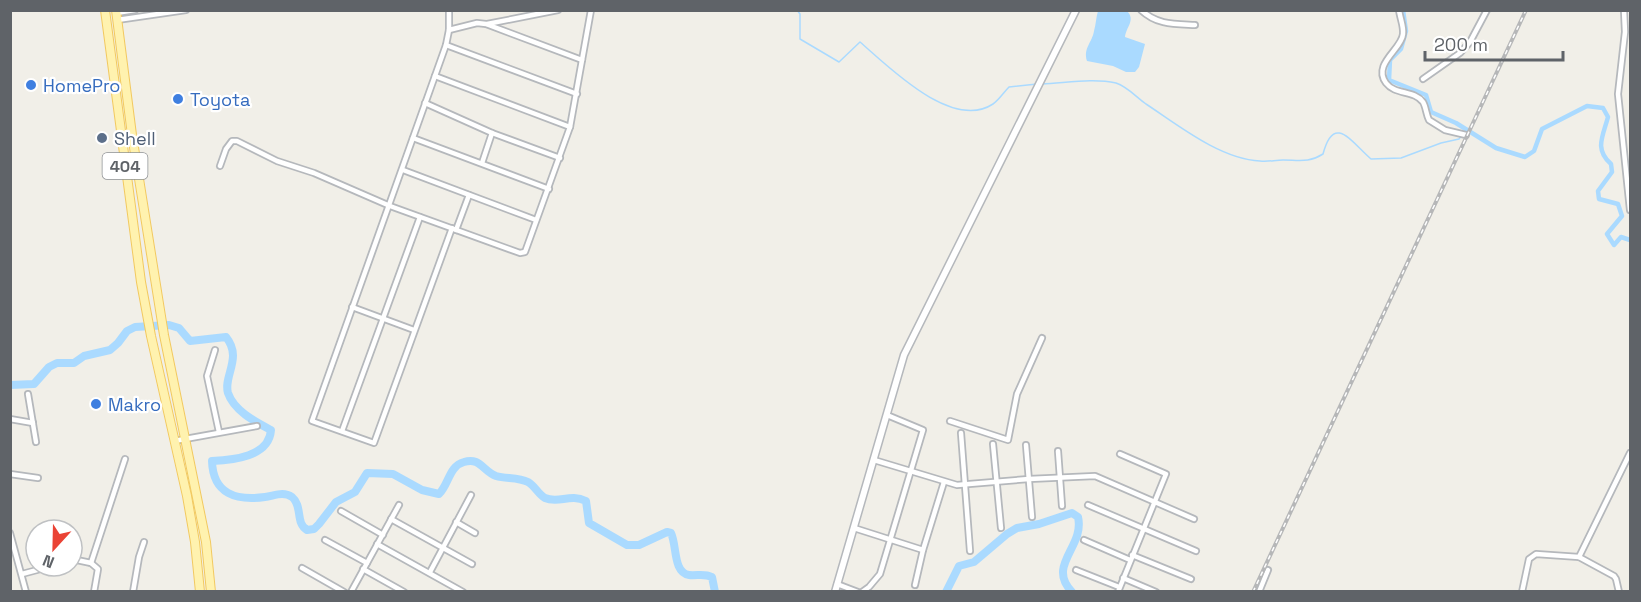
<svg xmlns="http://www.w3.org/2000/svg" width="1641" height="602" viewBox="0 0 1641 602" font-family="'Space Grotesk',sans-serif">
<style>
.water{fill:#aadaff}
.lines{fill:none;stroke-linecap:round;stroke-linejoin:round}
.stream{stroke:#aadaff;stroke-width:1.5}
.canal{stroke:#aadaff;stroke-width:4.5}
.river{stroke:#aadaff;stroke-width:8}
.minor-casing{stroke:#b5b8bc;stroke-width:8}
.tertiary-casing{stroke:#b5b8bc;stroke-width:9}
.primary-casing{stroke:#f2c960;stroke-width:10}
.minor{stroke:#fff;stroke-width:4.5}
.tertiary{stroke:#fff;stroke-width:6}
.primary{stroke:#fff2af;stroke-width:8}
.rail-casing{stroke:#b6b7b8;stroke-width:4}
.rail{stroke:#fff;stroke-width:1.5;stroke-dasharray:4.5;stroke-linecap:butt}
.shop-dot{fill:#3f7fe0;stroke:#fff;stroke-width:2}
.service-dot{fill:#5c6f8a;stroke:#fff;stroke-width:2}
.labels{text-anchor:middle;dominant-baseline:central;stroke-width:4.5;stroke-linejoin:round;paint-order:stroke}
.shield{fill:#fff;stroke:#8f9295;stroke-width:1.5}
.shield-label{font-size:16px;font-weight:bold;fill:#5f6368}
.shop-label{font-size:18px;fill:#366cbe;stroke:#fff;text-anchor:start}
.service-label{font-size:18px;fill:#4e5e75;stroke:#fff;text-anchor:start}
</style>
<rect width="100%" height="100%" fill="#f1efe8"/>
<path class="water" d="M1098,11h29c9,9 -1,16 -2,26l20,7 -6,23 -4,5h-9l-13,-6 -26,-5c-4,-13 5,-18 7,-30 2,-7 2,-14 4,-20z"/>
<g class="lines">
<g class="stream">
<path d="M797,10l3,4v25l39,23 21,-20c29,25 92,89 133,62 6,-4 11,-12 16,-17l28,-3"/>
<path d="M1042,84c24,-1 51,-6 74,-1 12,4 20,14 30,21 32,21 74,55 114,57 8,1 15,-1 23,-1 16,0 26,3 40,-6 11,-42 29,-11 48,5l30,-1 40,-15 18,-4 7,-9"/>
</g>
<path class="canal" d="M1403,10l3,21 -5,18 -11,11 -1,20 37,15 5,17 25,11 40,25 29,9 9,-6 8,-22 45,-23 16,2 5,9c-5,19 -14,32 3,47l1,8 -14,19 1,8 19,5 4,12 -15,18 7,11 7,-8 9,3"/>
<g class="river">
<path d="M10,385l24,-1 15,-17 8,-4h17l10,-7 26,-6 8,-7 9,-12 8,-4 34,-2 10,3 11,13 36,-4c17,21 -3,39 2,56 6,18 28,29 43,37 -2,27 -38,30 -59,31 1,33 24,40 53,36 9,-1 18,-6 27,0 11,9 3,26 15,33l7,-1 5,-5 17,-22 19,-10 12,-19 26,1 29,16 17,4c10,-10 10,-28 25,-32 16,-5 19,9 32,14 10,3 22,1 32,6 7,4 10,12 17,16 14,6 25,-5 41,3l3,22 38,22h12l28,-13 4,1c6,12 2,40 18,42 8,1 15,-2 23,2l3,15"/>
<path d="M946,592l13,-26 15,-4 33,-28 10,-6 22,-4 33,-11 6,4c7,30 -32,48 -6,75"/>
</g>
<g class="minor-casing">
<g id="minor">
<path d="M449,10v20l-3,15 -134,376 62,22 78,-215"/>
<path d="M1141,10c16,15 33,14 54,15"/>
<path d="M1399,10c1,8 5,17 4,24 -1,15 -31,30 -17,49 9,12 28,7 37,19 3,5 3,12 6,18l16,10 21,5"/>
<path d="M1624,10l1,22 -7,62 12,116"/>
<path d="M116,13l19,-3"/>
<path d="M117,20l69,-10"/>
<path d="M487,24l71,-14"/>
<path d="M449,30l28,-7 9,1 96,36"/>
<path d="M446,45l131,49"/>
<path d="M435,76l135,51"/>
<path d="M1423,79l37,-26 10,-11 17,-32"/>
<path d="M425,103l67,30 68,25"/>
<path d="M413,138l136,51"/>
<path d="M482,163l10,-30"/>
<path d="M220,166l6,-17 6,-8h5l40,20 37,12 76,33 130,47 5,-1 45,-125 21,-117"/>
<path d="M403,170l133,50"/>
<path d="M456,230l13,-35"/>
<path d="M352,307l62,23"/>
<path d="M215,350l-8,26 12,56"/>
<path d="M28,394l8,48"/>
<path d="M10,419l23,4"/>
<path d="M950,421l58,19 9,-46 25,-56"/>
<path d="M342,431l78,-214"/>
<path d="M961,433l9,118"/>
<path d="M174,441l83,-15"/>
<path d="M993,444l8,84"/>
<path d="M1026,445l6,72"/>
<path d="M1058,451l4,55"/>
<path d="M874,460l83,25 72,-6 66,-3 99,43"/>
<path d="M10,474l28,4"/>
<path d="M1088,505l108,46"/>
<path d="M341,511l42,24"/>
<path d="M391,519l81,45"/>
<path d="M456,522l19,11"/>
<path d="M854,528l69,22"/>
<path d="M10,533l16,59"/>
<path d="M325,540l42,23"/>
<path d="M1084,540l46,20"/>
<path d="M377,544l86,48"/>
<path d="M1132,555l59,24"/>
<path d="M1579,557l35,19 2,3 3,13"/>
<path d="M72,559l19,4 7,6 -4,23"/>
<path d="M91,563l34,-104"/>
<path d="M302,568l42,24"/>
<path d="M363,569l41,23"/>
<path d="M1076,570l43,17"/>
<path d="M430,572l41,-77"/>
<path d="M22,574l30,-8"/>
<path d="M1123,578l33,14"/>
<path d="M837,584l21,8"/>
<path d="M915,585l8,-35 21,-68"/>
<path d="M133,592l6,-35 5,-15"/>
<path d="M351,592l48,-87"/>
<path d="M862,592l7,-5 11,-13 43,-144 -36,-15"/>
<path d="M1118,592l48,-118 -46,-20"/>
<path d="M1259,592l9,-22"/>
<path d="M1522,592l7,-33 7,-5 43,3 51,-104"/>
</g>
</g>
<g class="tertiary-casing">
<path id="tertiary" d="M835,592l69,-237 172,-345"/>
</g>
<g class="primary-casing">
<g id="primary">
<path d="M105,10l36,272 10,54 36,160 8,46 5,50"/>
<path d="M116,10l16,125 32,200 42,207 5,50"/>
</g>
</g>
<use href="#minor" class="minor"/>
<use href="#tertiary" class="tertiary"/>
<use href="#primary" class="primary"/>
<g class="rail-casing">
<path id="rail" d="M1253,592l273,-582"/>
</g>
<use href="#rail" class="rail"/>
</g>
<g class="shop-dot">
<circle cx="31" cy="85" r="6"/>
<circle cx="178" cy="99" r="6"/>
<circle cx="96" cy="404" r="6"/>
</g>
<circle class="service-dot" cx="102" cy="138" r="6"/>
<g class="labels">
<rect class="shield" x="102.5" y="153" width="45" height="26" rx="4.5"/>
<g class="shield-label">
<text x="125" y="166">404</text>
</g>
<g class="shop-label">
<text x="43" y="85">HomePro</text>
<text x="190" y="99">Toyota</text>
<text x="108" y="404">Makro</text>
</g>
<g class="service-label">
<text x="114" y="138">Shell</text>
</g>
</g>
<rect width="1641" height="602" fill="none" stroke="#5f6368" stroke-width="24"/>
<g transform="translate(54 548) rotate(202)"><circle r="28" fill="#ffffff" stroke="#bfc1c3" stroke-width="1.5"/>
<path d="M0-4.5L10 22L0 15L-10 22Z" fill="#ea4335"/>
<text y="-9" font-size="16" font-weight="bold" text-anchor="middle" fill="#5f6368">N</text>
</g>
<path d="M1425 51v9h138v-9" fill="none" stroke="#5f6368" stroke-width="3"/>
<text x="1434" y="51" font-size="18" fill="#5f6368" stroke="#ffffff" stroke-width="4.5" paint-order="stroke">200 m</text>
</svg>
